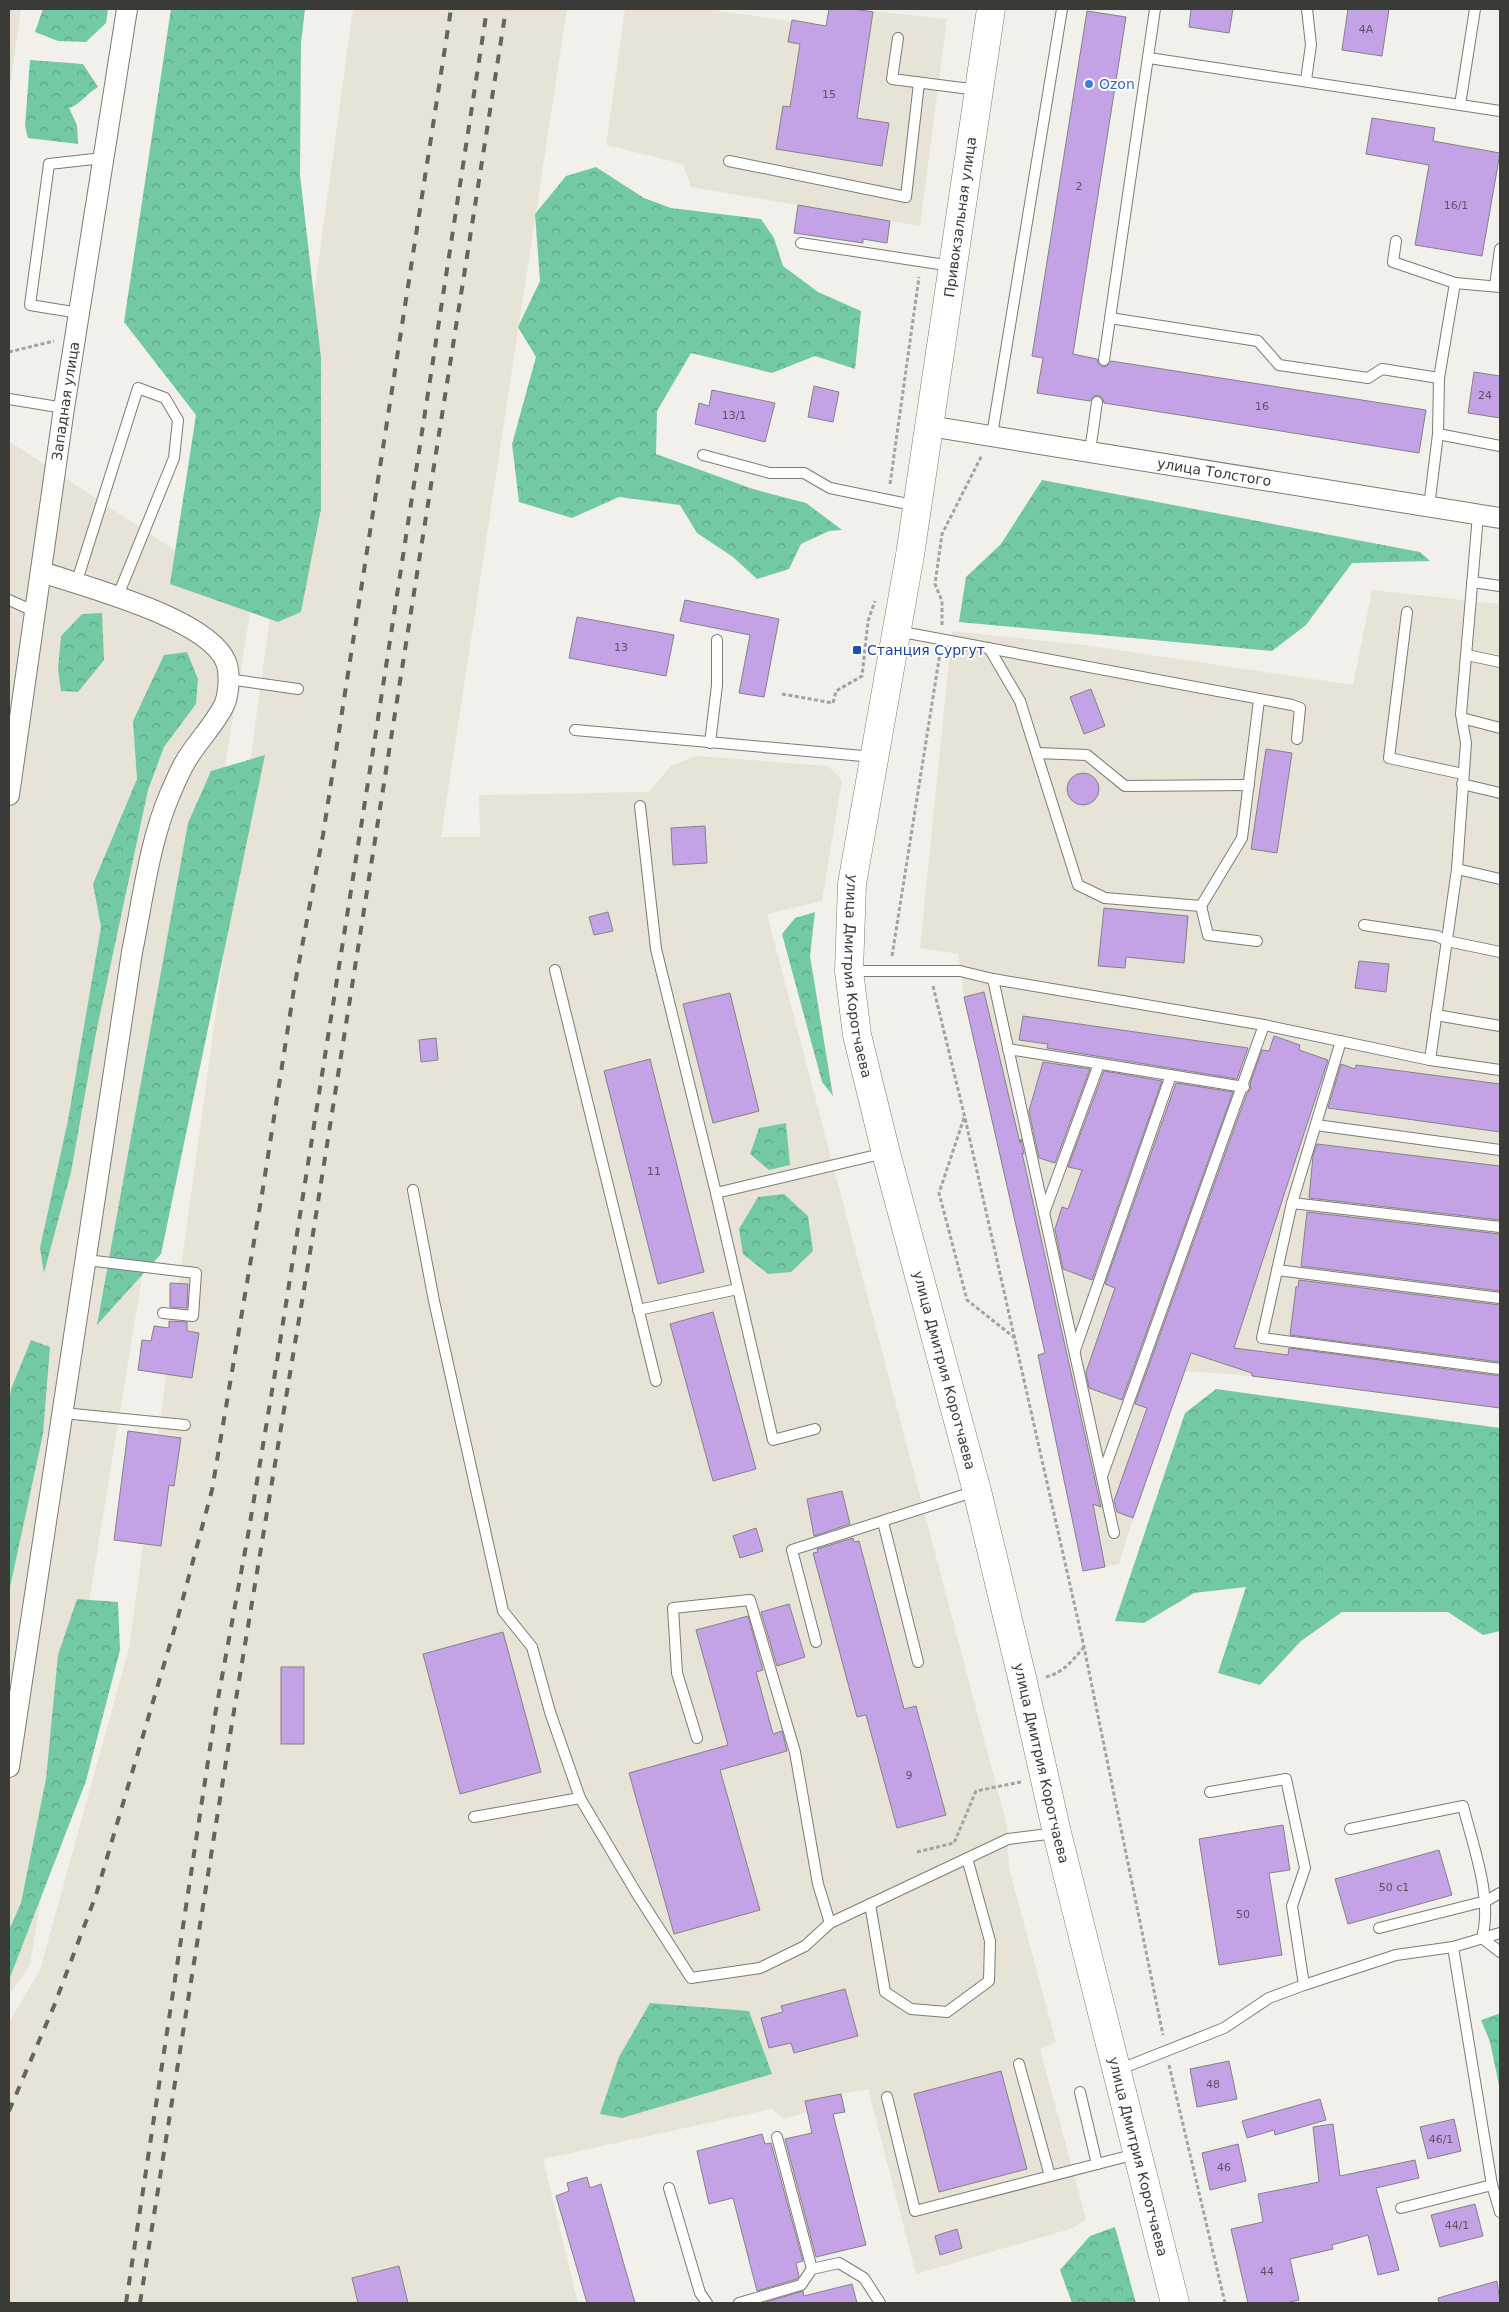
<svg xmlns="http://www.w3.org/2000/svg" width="1509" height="2312" viewBox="0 0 1509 2312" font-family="'DejaVu Sans',sans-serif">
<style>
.built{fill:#e7e4d7}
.forest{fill:url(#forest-crowns)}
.building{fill:#c3a3e5;stroke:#848287}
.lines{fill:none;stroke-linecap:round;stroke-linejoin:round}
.lane-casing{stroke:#7c7b75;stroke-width:12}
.street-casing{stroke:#7c7b75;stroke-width:22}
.secondary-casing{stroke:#7c7b75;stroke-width:29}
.path{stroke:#a4a39e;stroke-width:3;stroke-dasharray:4 2.5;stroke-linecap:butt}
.lane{stroke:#fff;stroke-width:10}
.street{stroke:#fff;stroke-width:20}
.secondary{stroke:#fff;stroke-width:28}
.rail{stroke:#646460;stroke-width:4;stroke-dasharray:9 9;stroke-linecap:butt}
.shop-dot{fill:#3f7fe0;stroke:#fff;stroke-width:2}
.transit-dot{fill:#1a4fb4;stroke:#fff;stroke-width:2}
.labels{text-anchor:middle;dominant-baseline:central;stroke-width:4;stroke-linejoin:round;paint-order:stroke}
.number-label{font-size:11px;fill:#5c5462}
.shop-label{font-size:14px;fill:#366cbe;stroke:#fff;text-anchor:start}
.street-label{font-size:14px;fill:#3a3a37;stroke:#fff}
.transit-label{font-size:14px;fill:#164399;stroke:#fff;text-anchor:start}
</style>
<defs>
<pattern id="forest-crowns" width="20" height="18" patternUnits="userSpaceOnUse" patternTransform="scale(1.25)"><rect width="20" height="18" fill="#74c9a5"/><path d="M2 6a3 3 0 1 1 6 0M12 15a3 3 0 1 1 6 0" fill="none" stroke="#60a487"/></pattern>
</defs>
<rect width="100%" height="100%" fill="#f2f0ea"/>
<g class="built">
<path d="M9,9h12l-12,84z"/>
<path d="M353,9h214l-126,828h39l-1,-42 169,-3 24,-27 25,-9 131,10 14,14 -20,121 -55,13 240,912 2,42 47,174 -16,7 46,170 -13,9 -157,46 -48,-185 -62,12 2,11 -24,7 -12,-10 -229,50 35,144h-569v-281l31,-52 89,-322z"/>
<path d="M625,9h80l121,17 3,-17h25l93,10 -27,207 -229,-39 -8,-23 -77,-19z"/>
<path d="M9,441l243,160 -222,1364 -21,30z"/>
<path d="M1372,590l128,14v804l-248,-32 -67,-5 -52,147 -14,46 -36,7 -45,-216 7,-1 -81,-357 -6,-43 -38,-6 32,-317 132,14 269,40z"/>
</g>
<g class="forest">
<path d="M43,9h65l-2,14 -20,19 -28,-1 -23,-9z"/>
<path d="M171,9h134l-4,34 -1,132 21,183v151l-20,103 -23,10 -108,-38 26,-169 -72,-93z"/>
<path d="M30,60l53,4 15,23c-11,6 -17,17 -29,21l8,17 1,19 -50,-6 -3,-12z"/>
<path d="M596,167l48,31 27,10 90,11 13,19 9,28 35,26 43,19 -6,58 -40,-13 -43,17 -81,-20 -34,58 -1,43 97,35 53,14 36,27 -13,1 -28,13 -12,25 -32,10 -24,-22 -36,-24 -17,-28 -61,-8 -47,21 -53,-16 -7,-58 24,-87 -18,-30 22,-46 -5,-67 31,-38z"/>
<path d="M1042,480l378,72 10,9 -78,2 -46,62 -34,26 -313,-29 7,-45 35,-33z"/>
<path d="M102,613l2,47 -26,32 -17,-1 -3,-22 3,-33 21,-22z"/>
<path d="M187,652l11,27 -2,25 -32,43 -16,43 -52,243 -25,139 -27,101 -4,-25 28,-128 33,-193 -8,-43 44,-105 -4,-58 31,-66z"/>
<path d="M265,755l-104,499 -64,71 91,-502 23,-52z"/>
<path d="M815,912l-5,44 23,140 -11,-14 -40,-148 13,-16z"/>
<path d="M786,1123l4,42 -21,5 -19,-16 9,-26z"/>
<path d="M784,1194l24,22 5,35 -22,21 -23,2 -25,-20 -4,-25 19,-32z"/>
<path d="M31,1340l19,7 -7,87 -34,158v-190l2,-13z"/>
<path d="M1216,1389l284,39v203l-17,4 -35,-23h-106l-41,29 -41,44 -42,-12 28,-86 -52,6 -50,30 -29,-2 70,-208z"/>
<path d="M77,1599l41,3 2,48 -34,131 -77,199v-50l12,-27 25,-124 12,-124z"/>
<path d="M650,2003l99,8 23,63 -150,44 -22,-4 19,-57z"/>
<path d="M1498,2014h2v76l-10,-48 -9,-22z"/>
<path d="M1115,2227l21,76h-64l-12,-33 30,-34z"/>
</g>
<g class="building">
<path d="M829,9h25l19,3 -16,106 32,5 -7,43 -106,-17 7,-43 7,1 10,-63 -12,-2 4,-22 34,6z"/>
<path d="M1191,9h42l-4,24 -40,-6z"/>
<path d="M1348,9h41l-7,47 -40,-6z"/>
<path d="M1087,11l39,6 -53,337 24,5 1,4 5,4 4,-1 4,-5 315,49 -7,43 -315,-50 -1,-4 -5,-4 -4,1 -4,5 -53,-8 6,-35 -11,-2z"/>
<path d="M1372,118l63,10 -2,13 67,12 -18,103 -67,-11 14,-80 -63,-11z"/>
<path d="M798,205l92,16 -3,22 -24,-4v4l-69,-10z"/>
<path d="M1474,372l26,4v42l-32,-5z"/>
<path d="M814,386l25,6 -6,30 -25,-5z"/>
<path d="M712,390l63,13 -10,39 -70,-18 4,-21 10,3z"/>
<path d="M685,600l94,19 -15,78 -25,-4 11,-58 -70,-14z"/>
<path d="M577,617l97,18 -8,41 -97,-18z"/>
<path d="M1091,689l14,37 -21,8 -14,-37z"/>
<path d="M1266,749l26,4 -15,100 -26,-4z"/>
<circle cx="1083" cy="789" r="16"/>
<path d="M705,826l2,37 -34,2 -2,-37z"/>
<path d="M1104,908l84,8 -4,47 -58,-6 -1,11 -27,-2z"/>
<path d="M608,912l5,19 -19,4 -5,-18z"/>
<path d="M1359,961l30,3 -3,28 -31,-4z"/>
<path d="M984,992l36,151 1,-4 3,15 -2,-1 79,354 -8,-3 12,63 -22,4 -45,-216 7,-2 -81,-356z"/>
<path d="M730,993l29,118 -46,12 -30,-119z"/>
<path d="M1023,1016l225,32 -11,31 -190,-31 1,-4 -29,-4z"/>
<path d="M1274,1036l26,9 -1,5 29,10 -94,288 54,7 1,-7 211,28v32l-248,-32v-3l-61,-20 -58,165 -16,-6 -3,-11 33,-93 -12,-4 112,-311 4,-4 -1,-5 12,-34 7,1z"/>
<path d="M436,1038l2,22 -17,2 -2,-22z"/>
<path d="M650,1059l54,213 -46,12 -54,-213z"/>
<path d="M1043,1062l47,7 -35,94 -16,-5 -10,-47z"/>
<path d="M1341,1064l14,5 1,-4 144,19v48l-172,-24z"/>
<path d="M1104,1071l58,10 -70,199 -29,-11 -8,-40 7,-22 6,2 14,-39 -14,-3z"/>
<path d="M1176,1083l57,9 -111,308 -33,-12 -3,-16 29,-84 -10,-4z"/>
<path d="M1317,1144l183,22v54l-191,-22 4,-42z"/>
<path d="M1307,1212l193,22v57l-199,-25z"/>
<path d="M1299,1280l201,25v57l-210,-27 6,-48h2z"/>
<path d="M170,1283l18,1 -1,24 -17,-1z"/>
<path d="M713,1312l43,157 -43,12 -43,-157z"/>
<path d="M169,1321l18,1v9l12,2 -7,45 -54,-8 4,-30 9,1 3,-15 15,2z"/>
<path d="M128,1431l53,7 -7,48 -5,-1 -8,61 -47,-6z"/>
<path d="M842,1491l8,33 -36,12 -7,-37z"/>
<path d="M756,1528l7,23 -23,7 -7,-22z"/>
<path d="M853,1538l1,4 5,-1 45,168 12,-3 30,109 -49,13 -31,-113 -9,2 -44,-164 5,-1 -1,-3z"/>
<path d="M789,1604l16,53 -28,9 -16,-54z"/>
<path d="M748,1616l15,54 -7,2 17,62 9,-3 5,20 -67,19 40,140 -86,24 -45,-161 99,-28 -32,-115z"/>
<path d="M503,1632l38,140 -81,22 -37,-140z"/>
<rect x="281" y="1667" width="23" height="77"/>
<path d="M1283,1825l7,45 -21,3 13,82 -63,10 -20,-126z"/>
<path d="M1439,1850l13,45 -104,29 -13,-45z"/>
<path d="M845,1989l13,47 -64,17 -3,-10 -22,5 -8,-30 22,-6 -2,-6z"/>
<path d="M1229,2061l8,38 -40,8 -7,-38z"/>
<path d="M1001,2071l26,98 -88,23 -25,-98z"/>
<path d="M841,2094l4,18 -12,2 33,131 -50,12 -31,-118 27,-6 -7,-32z"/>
<path d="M1320,2099l6,21 -51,15 -1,-5 -27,8 -5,-17z"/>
<path d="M1454,2119l7,32 -33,8 -8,-32z"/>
<path d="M1333,2124l7,52 75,-16 4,18 -43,10 23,82 -21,5 -10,-40 -36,10 1,4 -43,10 9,41 -13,3h-38l-17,-74 32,-7 -5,-28 61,-12 -6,-55z"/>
<path d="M762,2134l3,10 6,-1 32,118 -7,2 3,13 -2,3 -40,12 -24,-93 -24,6 -12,-53z"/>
<path d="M1238,2144l8,37 -36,9 -8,-37z"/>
<path d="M587,2177l3,11 11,-4 34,119h-48l-31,-107 13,-5 -2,-8z"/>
<path d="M1475,2204l8,32 -43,11 -9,-32z"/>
<path d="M957,2229l5,19 -22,7 -5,-19z"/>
<path d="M399,2266l9,37h-50l-6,-25z"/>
<path d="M1497,2281l3,22h-61l-1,-5z"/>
<path d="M852,2284l5,19h-94l40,-12 1,5z"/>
</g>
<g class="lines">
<g class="lane-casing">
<g id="lane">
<path d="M898,38l-6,41 86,11"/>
<path d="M1149,58l351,53"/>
<path d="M1306,80l5,-35 -4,-36"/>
<path d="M1460,105l15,-96"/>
<path d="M729,161l177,36 13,-114"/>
<path d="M1396,241l-3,21 62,21"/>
<path d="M801,243l151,23"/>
<path d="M1495,286l5,-37"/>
<path d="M79,313l-49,-8 19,-141 54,-6"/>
<path d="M1110,318l148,23 21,24 89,13 14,-9 57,9"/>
<path d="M1104,360l51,-351"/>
<path d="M9,399l55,9"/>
<path d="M1438,434l62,12"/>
<path d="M992,435l70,-426"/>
<path d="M1090,451l7,-49"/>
<path d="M703,455l67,18h34l26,15 87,18"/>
<path d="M1429,507l9,-73 1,-56 16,-95 45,4"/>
<path d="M1472,582l28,4"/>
<path d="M76,584l62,-196 27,10 13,22 -4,38 -57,140"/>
<path d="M9,600l27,12"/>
<path d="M1407,612l-18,146 74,16"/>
<path d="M897,631l395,74 8,3 -3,31"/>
<path d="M989,648l31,53 58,184 27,13 96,8 41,-68 17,-138"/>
<path d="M1467,655l33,7"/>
<path d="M228,679l70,10"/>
<path d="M1462,718l38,10"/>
<path d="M575,730l299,27"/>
<path d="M710,743l7,-58v-45"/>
<path d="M1037,753l50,2 38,31 124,-1"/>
<path d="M1462,784l38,9"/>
<path d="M640,806l16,143 60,244 57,247 42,-11"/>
<path d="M1457,869l43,10"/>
<path d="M1201,906l7,29 49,6"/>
<path d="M1364,925l73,11 10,5 53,11"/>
<path d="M555,970l101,411"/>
<path d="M850,971h110l33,8 271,46 166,35 70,10"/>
<path d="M993,979l121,554"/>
<path d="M1436,1015l64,11"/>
<path d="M1341,1041l-49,162 -30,135 238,31"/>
<path d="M1008,1049l236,38"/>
<path d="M1430,1060l27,-191 9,-126 -5,-29 17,-199"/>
<path d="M1316,1125l184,25"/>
<path d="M413,1190l21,111 69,310 29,36 18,65 30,86 57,96 54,84 69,-10 45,-22 25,-23 178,-84 48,-6"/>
<path d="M716,1193l169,-40"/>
<path d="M1292,1203l208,24"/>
<path d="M1044,1213l55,-149"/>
<path d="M86,1260l110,13 -3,43 -30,-3"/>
<path d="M1277,1270l223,28"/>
<path d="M638,1310l100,-21"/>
<path d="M1075,1350l96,-275"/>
<path d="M63,1413l122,12"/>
<path d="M1102,1476l162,-451"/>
<path d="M883,1522l35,140"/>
<path d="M816,1642l-24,-92 184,-59"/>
<path d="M697,1738l-20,-65 -4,-65 77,-8 45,152 23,132 12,39"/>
<path d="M1210,1792l76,-13 19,89 -13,38 12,79"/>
<path d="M474,1817l106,-19"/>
<path d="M1350,1829l113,-23c10,40 30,92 19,132l18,14"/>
<path d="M870,1904l15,88 26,17 36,3 42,-31 1,-40 -23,-83"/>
<path d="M1379,1928l107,-27 14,-8"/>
<path d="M1453,1947l39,238 8,27"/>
<path d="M1019,2064l31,112"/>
<path d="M1118,2070l106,-42 45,-30 35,-13 92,-30 57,-8 47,-14"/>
<path d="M1080,2092l17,72"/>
<path d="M887,2097l28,114 221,-57"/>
<path d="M777,2137l35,132"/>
<path d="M669,2188l31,105 7,10"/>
<path d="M1401,2208l91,-23"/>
<path d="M739,2303l62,-18 11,-16 27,-6 25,15 16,25"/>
</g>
</g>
<g class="street-casing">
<g id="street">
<path id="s1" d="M929,426l571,92"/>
<path id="s2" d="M9,795l55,-387 63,-399"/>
<path d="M9,1767l123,-815c11,-53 17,-109 38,-158 6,-13 11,-27 19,-38 10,-16 29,-36 36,-53 4,-11 5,-31 1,-41 -18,-44 -141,-75 -184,-90"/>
</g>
</g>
<g class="secondary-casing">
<g id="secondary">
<path id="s3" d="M991,9l-81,546 -58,329 -3,87 8,64 29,118 91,338 46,191 34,151 118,470"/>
</g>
</g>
<g class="path">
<path d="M9,352l45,-11"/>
<path d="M890,484l29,-207"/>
<path d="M942,625v-24l-7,-17 7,-50 40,-79"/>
<path d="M782,694l51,9 3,-12 26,-15 6,-55 7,-20"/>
<path d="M892,956l48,-303"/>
<path d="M933,986l32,132 119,529 79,388"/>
<path d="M964,1118l-25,75 28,107 48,38"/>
<path d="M1046,1677c17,-4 27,-17 38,-30"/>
<path d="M917,1852l37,-9 22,-52 45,-9"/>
<path d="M1169,2065l56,238"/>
</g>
<use href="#lane" class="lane"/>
<use href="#street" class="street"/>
<use href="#secondary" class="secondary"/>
<g class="rail">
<path d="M9,2111l45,-105 42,-111 82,-278 34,-127 51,-302 31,-199 29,-154 128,-826"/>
<path d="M126,2303l89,-588 33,-180 29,-174 100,-636 110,-716"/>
<path d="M140,2303l93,-586 76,-458 197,-1250"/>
</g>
</g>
<circle class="shop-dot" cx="1089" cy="84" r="5"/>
<rect class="transit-dot" x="852" y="645" width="10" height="10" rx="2.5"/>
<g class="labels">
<g class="number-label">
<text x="1366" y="29">4А</text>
<text x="829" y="94">15</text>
<text x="1079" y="186">2</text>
<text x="1456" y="205">16/1</text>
<text x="1485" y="395">24</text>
<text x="1262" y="406">16</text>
<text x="734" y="415">13/1</text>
<text x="621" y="647">13</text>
<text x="654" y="1171">11</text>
<text x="909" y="1775">9</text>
<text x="1394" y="1887">50 с1</text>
<text x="1243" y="1914">50</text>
<text x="1213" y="2084">48</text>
<text x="1441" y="2139">46/1</text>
<text x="1224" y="2167">46</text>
<text x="1457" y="2225">44/1</text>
<text x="1267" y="2271">44</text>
</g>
<g class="shop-label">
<text x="1099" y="84">Ozon</text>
</g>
<g class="street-label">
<text transform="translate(960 217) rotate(-82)">Привокзальная улица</text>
<text stroke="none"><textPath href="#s2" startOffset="398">Западная улица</textPath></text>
<text stroke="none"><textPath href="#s1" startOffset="289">улица Толстого</textPath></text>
<text stroke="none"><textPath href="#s3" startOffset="979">улица Дмитрия Коротчаева</textPath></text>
<text stroke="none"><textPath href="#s3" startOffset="1384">улица Дмитрия Коротчаева</textPath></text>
<text stroke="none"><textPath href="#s3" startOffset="1789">улица Дмитрия Коротчаева</textPath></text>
<text stroke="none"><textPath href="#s3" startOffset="2194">улица Дмитрия Коротчаева</textPath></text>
</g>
<g class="transit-label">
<text x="867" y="650">Станция Сургут</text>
</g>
</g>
<rect width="1509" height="2312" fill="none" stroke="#3a3a37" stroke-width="20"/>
</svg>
